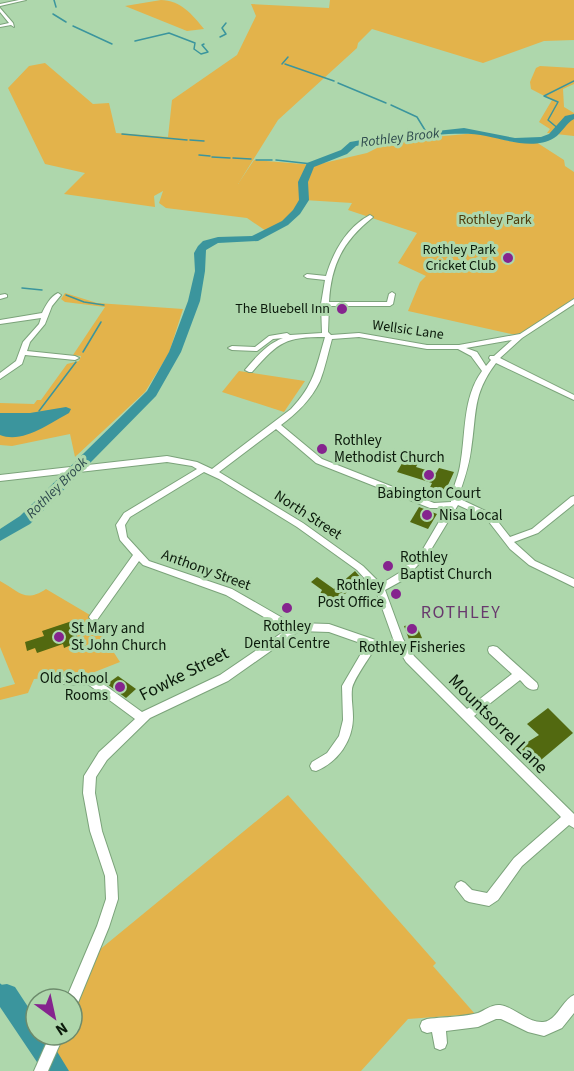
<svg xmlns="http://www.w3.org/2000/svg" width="574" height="1071" viewBox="0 0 574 1071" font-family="'Source Sans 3',sans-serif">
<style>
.green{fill:#e3b34b}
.water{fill:#3b959d}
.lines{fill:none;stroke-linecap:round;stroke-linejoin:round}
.stream-far1{stroke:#3b959d;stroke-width:1.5}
.stream{stroke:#3b959d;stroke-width:3}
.river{fill:#3b959d;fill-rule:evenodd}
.building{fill:#526910}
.minor-casing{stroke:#7ba37a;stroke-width:2}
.minor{fill:#fff;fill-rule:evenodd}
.poi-dot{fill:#85248e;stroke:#aed7ac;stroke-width:2}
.labels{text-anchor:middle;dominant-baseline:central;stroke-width:6;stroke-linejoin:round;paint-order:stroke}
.far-water-label{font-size:14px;font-style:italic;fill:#2f4b4e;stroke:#aed7ac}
.far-park-label{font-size:14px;fill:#503c0b;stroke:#aed7ac}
.far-poi-label{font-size:14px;fill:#0b1a0b;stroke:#aed7ac;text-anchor:end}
.far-street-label{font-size:14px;fill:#0b1a0b;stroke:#aed7ac}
.poi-label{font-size:15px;fill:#0b1a0b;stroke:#aed7ac;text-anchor:start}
.street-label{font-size:15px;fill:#0b1a0b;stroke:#aed7ac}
.quarter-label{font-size:18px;letter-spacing:1.5px;fill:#68396d;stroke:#aed7ac}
.near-street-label{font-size:18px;fill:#0b1a0b;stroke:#aed7ac}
</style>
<rect width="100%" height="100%" fill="#aed7ac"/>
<g class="green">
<path d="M161,0c19,0 31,14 43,29l-17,2 -62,-25z"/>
<path d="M330,0h244v40l-30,1 -61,22 -111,-34 -14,14 -1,5 -79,72 -40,64 16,-24 61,5 52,-12 10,-5 2,-6 98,-9 36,9h23l28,18 1,6 9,6v126l-40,28 -18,9 -108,-24 12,-29 6,-6 -28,-13 19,-30 -69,-23 4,-7 -48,-3 -7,12 -28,21 -22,-15 -81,-10 -7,-5 4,-12 -9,5 1,11 -91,-13 21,-21 -40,-9 -37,-76 21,-22 16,-3 48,41 16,-1 7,30 52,4 4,-37 65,-45 19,-39 -5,-12 78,4z"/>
<path d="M540,66l34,2v16l-11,5 1,18 10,6v23l-27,-3 3,-4 -11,-7 13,-22 -21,-11 -1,-7 6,-14z"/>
<path d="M65,293l32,10 86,6 -14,44 -24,39 -70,65 -5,-23 -58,12 -12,-1v-42l34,1 3,-4h4l26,-36 12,-3 2,-5 -8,-1 32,-48 -40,-5 -4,-3z"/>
<path d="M239,371l66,10 -21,31 -62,-20z"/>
<path d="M0,581c20,11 25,22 46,8l44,26 6,4 -2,3 26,40 -33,13 -53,4 -6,14 -28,7v-12l15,-4 -15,-37z"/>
<path d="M288,795l148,168 -3,3 42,48 -67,5 -47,52h-295l-12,-18 7,-18h11v-24l26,-60z"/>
</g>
<path class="water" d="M66,407l5,2 -2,4c-19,10 -46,31 -69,22v-22h30z"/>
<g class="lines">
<g class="stream-far1">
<path d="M54,0l2,7"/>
<path d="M53,14l13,8"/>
<path d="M73,26l39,18"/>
<path d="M220,37l6,-3 -4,-6 4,-5"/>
<path d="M135,41l34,-8 26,10 -1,6 7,5 7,-2 -6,-7 2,-1"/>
<path d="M282,64l6,-7"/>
<path d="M285,64l49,17"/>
<path d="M338,83l48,20"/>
<path d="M391,105l26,12 11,18"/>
<path d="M560,130l-12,-10 10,-18 -14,-6 30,-15"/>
<path d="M122,134l65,6"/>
<path d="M190,140l14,1"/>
<path d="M199,155l11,1"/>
<path d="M212,157l18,1"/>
<path d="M233,158l18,1"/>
<path d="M256,160h16"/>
<path d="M276,160l36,4"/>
<path d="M22,288l20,2"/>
<path d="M66,295l18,7 20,3"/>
<path d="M83,352l18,-30"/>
<path d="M39,411l37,-49"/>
</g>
<path class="stream" d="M0,985l7,10"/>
<g class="river">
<path d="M574,114v5c-8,4 -12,14 -20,19 -20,12 -48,2 -68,-2 -32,-7 -96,5 -130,10l-9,8 -33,13 -6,15 1,18 -9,14 -12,11 -30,16 -40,2 -12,7 -1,21 -5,30 -19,51 -25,44 -126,128 -30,17v-12l20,-13 127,-125 22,-39 19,-51 7,-30 -1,-18 4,-7 5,-5 15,-4 34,-1 30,-15 11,-11 6,-10 -1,-18 9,-19 34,-13 9,-8 23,-4 91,-10 51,10 26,-1 8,-3 16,-18z"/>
<path d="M7,984l8,3 21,32v16h11l22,36h-26l-43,-64v-22z"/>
</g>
</g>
<g class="building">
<path d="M409,451l12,6 -5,10 20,6 3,-5 15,4 -12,26 -15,-4 5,-11 -35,-11z"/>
<path d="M419,507l18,7 -9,15 -18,-7z"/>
<path d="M355,571l6,7 -24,24 -5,-4 -4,4 -9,-6 3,-6 -11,-8 6,-5 17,12z"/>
<path d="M72,621l2,5 8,-2 2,6 -8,3 2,6 -9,3 2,3 -7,3 -1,-4 -26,9 -2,-5 -8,3 -2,-9 19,-6 -2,-5z"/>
<path d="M416,624l6,14 -12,4 -6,-16z"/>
<path d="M118,676l18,13 -10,9 -19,-14z"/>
<path d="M548,708l25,25 -38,32 -17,-17 21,-13 -12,-11z"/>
</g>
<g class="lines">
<g class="minor-casing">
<g id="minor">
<path d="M19,0h7l-26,6v-2z"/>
<path d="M0,8l13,15 1,4 -3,-2 -11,2v-2l9,-2 -9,-11z"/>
<path d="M370,215l3,2 -1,1c-29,23 -41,47 -43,84h58l2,-8 3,-2 3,2 -2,10 -3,2h-61l-1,26 3,3 28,-2 68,12h32l61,-11 54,-35v5l-52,34 -22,20 74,37v5l-78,-37c-24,32 -19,49 -25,87 -2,16 -7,30 -12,45l1,4 32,15 18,23 22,-8 39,-32 3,-1v8l-36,29 -24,9 21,19 39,18v8l-45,-22 -19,-16 -24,-31 -28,-13 -29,48 -24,26 -20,11 18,49 11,17 53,53 45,-35 -23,-21 -1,-3 1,-3 4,-1 4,1 40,36 1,3 -1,3c-8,3 -12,-4 -17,-9l-46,36 100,98v14l-5,-3 -47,41 -24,34 -9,6 -20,-4 -4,-2 -10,-13 2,-4 4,-2 4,2 7,7 15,3 27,-35 47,-41 -155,-155 -6,-10h-13l-12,-4c-5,9 -22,32 -23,41 -1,9 1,19 1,28 0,24 -15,45 -37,54l-4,-1 -2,-4 2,-4 15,-9 12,-17 4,-16 -1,-34 24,-41 -37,-13 -30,-1 -71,50 -78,37 -43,42 -11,17 -1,16 7,38 15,45 1,23 -9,28 -32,78 -5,2v-8h-6l31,-73 9,-27 -1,-23 -15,-45 -7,-38 1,-17 15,-24 36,-33 -46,-34 -26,-1 -4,-1 -1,-3 1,-3 4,-1 32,2 47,34 78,-37 66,-45 -60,-35 -83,-30 -4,-4 -42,59 -3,1 -3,-1 -2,-3 2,-3 42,-59 -13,-15 -4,-15 8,-12 73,-44 -5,-3 -25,-4 -167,19v-6l167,-19 30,6 15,7 79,-60c23,-24 25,-41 34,-72 -41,0 -46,5 -73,35h-3l-4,-2c11,-13 22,-26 38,-32l-10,1 -16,12 -25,-1 -4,-2 4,-2 23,1 14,-11 18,-3 3,2 32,-2 -1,-29 4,-24 -18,-2 -3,-2 3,-2 19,2c7,-24 21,-49 44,-61zM359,337l68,12h31l13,7 11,15c-20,27 -16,64 -22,95 -2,13 -9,24 -9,36l-17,1 -112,-44 -41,-34c16,-12 30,-25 39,-44 5,-13 8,-28 12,-42zM512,340l-18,16h-4l-1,2 2,2 -5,6 -9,-14 -11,-4zM276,429l40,34 114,45h17l-24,41 -24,24 -18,11 -18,-18 -60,-43 -84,-51zM204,472l15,7 78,48 60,43 19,21 19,53h-8l-58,-20 -32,-1 -4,1 -61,-35 -83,-28 -22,-24 -2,-12 5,-8z"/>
<path d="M58,293l3,2 -9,11 -7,18 -15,18 -3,9 48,5 4,2 -4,2 -50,-5 -3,9 -22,15v-6l16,-12 7,-19 16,-18 2,-6 -41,6v-4l42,-7c4,-8 8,-16 16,-20z"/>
<path d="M5,294l2,1v2l-7,2v-4z"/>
<path d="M574,995v18l-12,15 -18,8 -16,-4 -27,-13h-5l-18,8 -32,4 1,12 -2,5 -5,2 -5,-2 -3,-16 -5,1 -5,-2 -2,-5 2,-5 5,-2c15,-2 37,-2 51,-6 7,-3 14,-9 22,-8 15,2 27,18 43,17 14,-1 19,-22 31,-27z"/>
<path d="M50,1035h14l-16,36h-14z"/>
</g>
</g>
<use href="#minor" class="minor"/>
</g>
<g class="poi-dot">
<circle cx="508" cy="258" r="6"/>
<circle cx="342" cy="309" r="6"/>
<circle cx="322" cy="449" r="6"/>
<circle cx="429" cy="475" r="6"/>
<circle cx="427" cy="515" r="6"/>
<circle cx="388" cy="566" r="6"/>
<circle cx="396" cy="594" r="6"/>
<circle cx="287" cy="608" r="6"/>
<circle cx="412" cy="629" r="6"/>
<circle cx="59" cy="637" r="6"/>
<circle cx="120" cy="687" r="6"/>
</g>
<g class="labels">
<g class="far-water-label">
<text transform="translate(400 138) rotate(-7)">Rothley Brook</text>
<text transform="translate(57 488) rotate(-45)">Rothley Brook</text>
</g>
<g class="far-park-label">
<text x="495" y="220">Rothley Park</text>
</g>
<g class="far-poi-label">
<text x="496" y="250">Rothley Park<tspan x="496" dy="16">Cricket Club</tspan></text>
<text x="330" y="309">The Bluebell Inn</text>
</g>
<g class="far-street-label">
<text transform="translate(408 330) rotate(8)">Wellsic Lane</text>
</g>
<g class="poi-label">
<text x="334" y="440">Rothley<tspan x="334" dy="17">Methodist Church</tspan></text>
<text x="429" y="493" text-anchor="middle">Babington Court</text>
<text x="439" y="515">Nisa Local</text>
<text x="400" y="557">Rothley<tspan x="400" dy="17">Baptist Church</tspan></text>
<text x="384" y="585" text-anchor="end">Rothley<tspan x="384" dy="17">Post Office</tspan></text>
<text x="287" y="626" text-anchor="middle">Rothley<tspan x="287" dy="17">Dental Centre</tspan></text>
<text x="71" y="628">St Mary and<tspan x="71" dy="17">St John Church</tspan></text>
<text x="412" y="647" text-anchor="middle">Rothley Fisheries</text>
<text x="108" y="678" text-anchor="end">Old School<tspan x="108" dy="17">Rooms</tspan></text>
</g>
<g class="street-label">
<text transform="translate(308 515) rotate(33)">North Street</text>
<text transform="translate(206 570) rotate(20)">Anthony Street</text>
</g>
<g class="quarter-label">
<text x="461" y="612">ROTHLEY</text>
</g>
<g class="near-street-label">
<text transform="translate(184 674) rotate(-27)">Fowke Street</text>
<text transform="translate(498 724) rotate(45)">Mountsorrel Lane</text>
</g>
</g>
<g transform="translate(54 1017) rotate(147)"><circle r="28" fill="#aed7ac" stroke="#6d8b6c" stroke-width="1.5"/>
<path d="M0-4.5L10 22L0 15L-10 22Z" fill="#85248e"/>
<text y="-9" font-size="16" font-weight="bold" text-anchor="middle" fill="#0b1a0b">N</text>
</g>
</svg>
